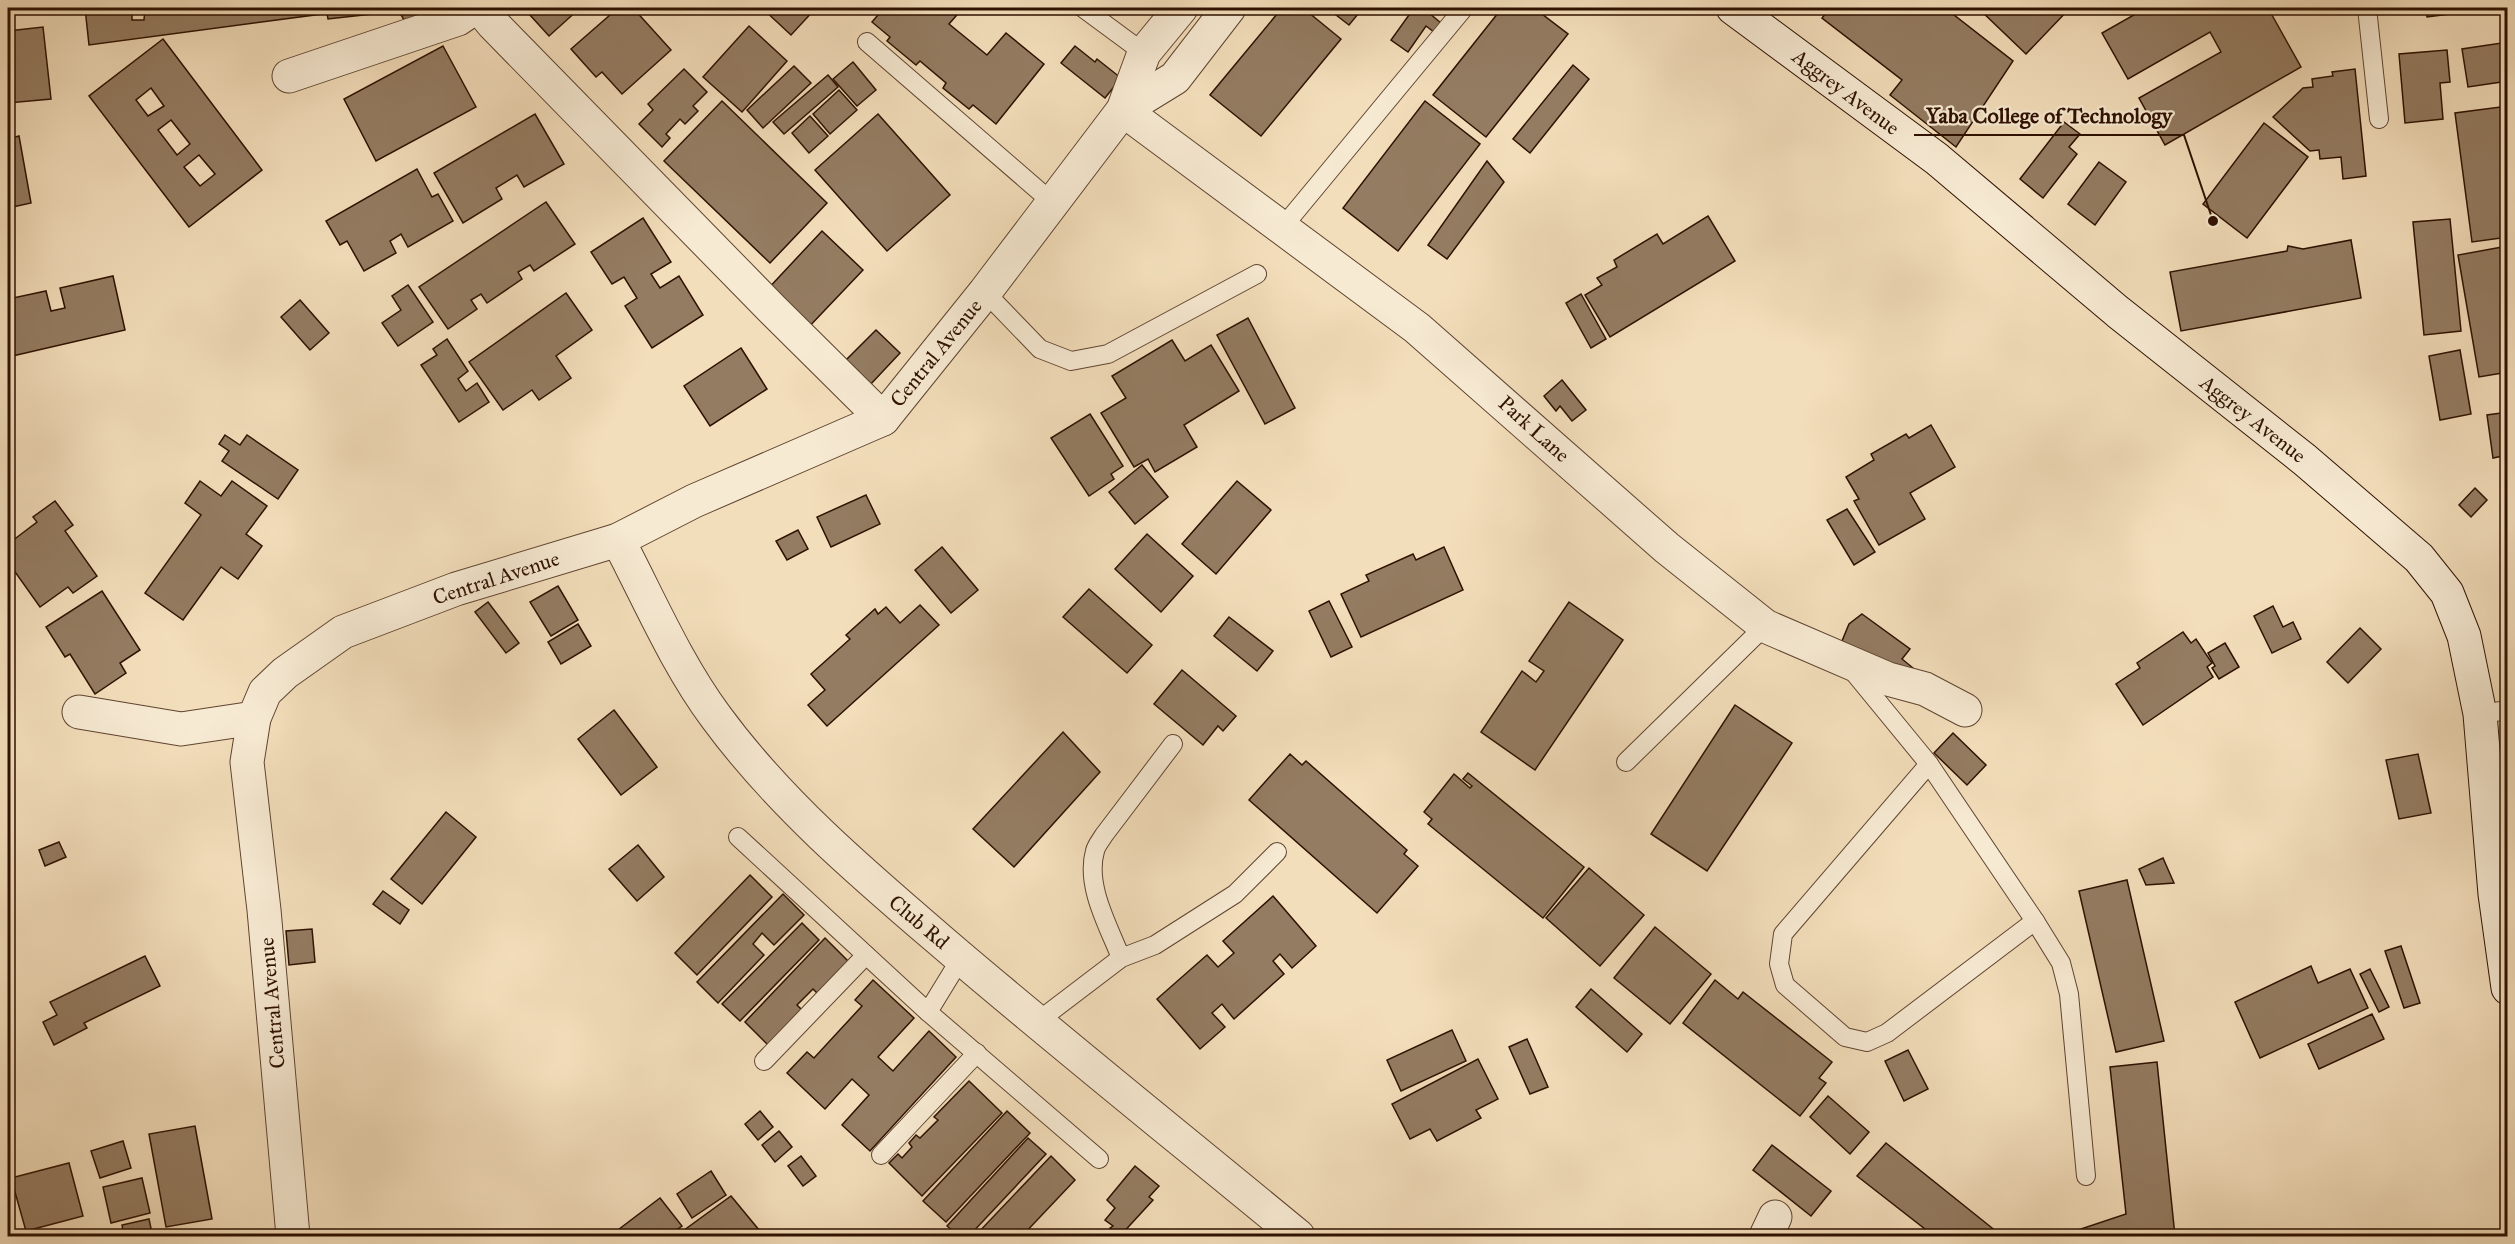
<svg xmlns="http://www.w3.org/2000/svg" width="2515" height="1244" viewBox="0 0 2515 1244" font-family="'IM FELL Great Primer',serif">
<style>
.building{fill:#947c62;stroke:#2e1101;stroke-width:1.5;fill-rule:evenodd}
.lines{fill:none;stroke-linecap:round;stroke-linejoin:round}
.lane-casing{stroke:#5f4430;stroke-width:20}
.street-casing{stroke:#5f4430;stroke-width:35}
.secondary-casing{stroke:#2e1101;stroke-width:35}
.lane{stroke:#f7ead3;stroke-width:18}
.street{stroke:#f7ead3;stroke-width:33}
.secondary{stroke:#f7ead3;stroke-width:33}
.labels{text-anchor:middle;dominant-baseline:central;stroke-width:4.5;stroke-linejoin:round;paint-order:stroke}
.street-label{font-size:21px;fill:#2e1101;stroke:#f7ead3}
.leader{fill:none;stroke:#2e1101;stroke-width:2}
.callout-dot{fill:#2e1101;stroke:#f7ead3;stroke-width:2}
.callout-label{font-size:22px;text-anchor:middle;font-weight:bold;fill:#2e1101;stroke:#f7ead3;stroke-width:4.5;stroke-linejoin:round;paint-order:stroke}
</style>
<rect width="100%" height="100%" fill="#f3debb"/>
<filter id="stains"><feTurbulence type="fractalNoise" baseFrequency=".00333" numOctaves="4"/><feColorMatrix values="0 0 0 0 .2 0 0 0 0 .09 0 0 0 0 .02 0 0 0 .5 -.17"/></filter>
<radialGradient id="worn" r=".72"><stop offset=".6" stop-color="#630" stop-opacity="0"/><stop offset="1" stop-color="#630" stop-opacity=".3"/></radialGradient>
<g class="building">
<path d="M85,8h47v12h12l1,-12h176l1,6 -233,31z"/>
<path d="M326,8h46v6l-44,5z"/>
<path d="M405,8h45l-41,21 -10,-18z"/>
<path d="M533,8h47l-31,28 -19,-21 6,-5z"/>
<path d="M618,8h15l38,42 -49,44 -20,-22 -6,5 -25,-28z"/>
<path d="M762,8h54l-25,27z"/>
<path d="M884,8h79l-14,16 38,31 19,-22 38,31 -48,60 -23,-19 -4,4 -26,-21 3,-5 -26,-22 -4,4 -29,-24 3,-4 -18,-15z"/>
<path d="M1282,8h21l38,31 -80,97 -51,-41z"/>
<path d="M1327,8h36l-14,17z"/>
<path d="M1414,8h9l18,15 -7,9 -8,-6 -18,26 -17,-12z"/>
<path d="M1502,8h32l34,26 -82,103 -53,-42z"/>
<path d="M1830,8h115l68,53 -57,86 -66,-52 12,-15 -80,-62z"/>
<path d="M1978,8h92l-44,46z"/>
<path d="M2146,8h122l33,59 -136,78 -26,-47 82,-46 -11,-20 -82,47 -26,-46z"/>
<path d="M2426,8h72l-71,9z"/>
<path d="M749,26l38,35 -45,51 -39,-35z"/>
<path d="M43,27l8,72 -43,4v-72z"/>
<path d="M163,39l99,131 -73,57 -100,-131zM151,88l13,18 -16,10 -12,-16zM171,120l19,24 -13,11 -19,-25zM199,155l16,19 -15,12 -16,-19z"/>
<path d="M2508,42v39l-40,6 -6,-38z"/>
<path d="M443,46l33,61 -100,54 -32,-62z"/>
<path d="M1075,46l20,16 2,-3 24,19 -16,20 -44,-35z"/>
<path d="M2447,50l3,32 -10,1 3,36 -38,4 -6,-69z"/>
<path d="M853,62l23,28 -19,16 -24,-27z"/>
<path d="M1573,65l16,14 -59,74 -17,-14z"/>
<path d="M794,66l17,17 -48,45 -16,-18z"/>
<path d="M684,69l23,23 -14,14 5,5 -13,13 -5,-5 -14,15 4,4 -8,9 -23,-23 14,-14 -5,-6z"/>
<path d="M2355,69l11,107 -23,3 -2,-22 -21,2 -1,-9 -9,1 -37,-34 30,-29 10,-1 -1,-8 21,-3 -1,-4z"/>
<path d="M828,75l10,12 -54,47 -11,-12z"/>
<path d="M839,90l18,20 -27,24 -17,-20z"/>
<path d="M722,101l105,102 -57,60 -106,-102z"/>
<path d="M1425,101l55,43 -82,107 -55,-43z"/>
<path d="M2508,106v131l-36,5 -17,-129z"/>
<path d="M535,114l29,50 -40,23 -7,-12 -21,13 6,11 -39,24 -29,-50z"/>
<path d="M878,114l72,81 -63,56 -72,-81z"/>
<path d="M810,116l18,20 -19,17 -17,-20z"/>
<path d="M2064,122l16,12 -11,13 8,7 -34,44 -23,-19z"/>
<path d="M2264,123l44,34 -61,81 -44,-34z"/>
<path d="M19,136l12,67 -23,5v-69z"/>
<path d="M1487,161l17,21 -57,77 -19,-14z"/>
<path d="M2099,162l27,20 -31,43 -27,-21z"/>
<path d="M417,169l15,28 6,-3 15,27 -45,26 -7,-13 -11,7 6,12 -32,18 -17,-30 -7,4 -14,-24z"/>
<path d="M546,202l29,42 -41,27 -4,-6 -12,7 4,7 -35,24 -6,-9 -10,6 6,9 -29,20 -29,-42z"/>
<path d="M1708,216l27,45 -125,76 -25,-42 17,-10 -5,-7 20,-11 -3,-7 43,-26 6,10z"/>
<path d="M643,218l28,44 -20,12 9,14 19,-12 24,39 -51,33 -27,-42 12,-8 -13,-21 -12,7 -21,-32z"/>
<path d="M2450,219l11,112 -37,4 -11,-113z"/>
<path d="M822,231l41,39 -58,61 -40,-39z"/>
<path d="M2351,240l10,58 -180,33 -11,-59 117,-21 1,-5 15,3z"/>
<path d="M2508,246v126l-29,5 -21,-122z"/>
<path d="M113,276l12,54 -117,27v-58l38,-8 5,20 14,-3 -5,-20z"/>
<path d="M408,285l25,37 -35,24 -16,-23 19,-13 -9,-14z"/>
<path d="M566,293l26,37 -36,26 15,22 -32,22 -7,-10 -29,20 -34,-48z"/>
<path d="M1581,294l25,45 -15,9 -25,-45z"/>
<path d="M300,300l29,33 -19,17 -29,-33z"/>
<path d="M1248,318l47,90 -30,16 -48,-89z"/>
<path d="M876,330l24,23 -30,32 -25,-24z"/>
<path d="M447,339l21,32 -10,8 8,12 11,-8 12,19 -30,20 -38,-57 16,-10 -4,-6z"/>
<path d="M1172,340l13,21 26,-16 28,46 -55,34 13,22 -42,25 -7,-13 -14,8 -33,-54 25,-15 -14,-22z"/>
<path d="M741,348l26,41 -57,37 -26,-40z"/>
<path d="M2460,350l11,64 -31,6 -11,-64z"/>
<path d="M1562,380l24,30 -14,11 -12,-15 -4,5 -12,-15z"/>
<path d="M2508,412v43l-15,3 -6,-43z"/>
<path d="M1090,414l33,52 -12,8 3,5 -25,17 -38,-58z"/>
<path d="M1931,425l24,42 -45,26 15,26 -46,26 -25,-44 5,-2 -13,-22 28,-17 -3,-6 35,-20 3,4z"/>
<path d="M225,435l15,10 7,-10 51,35 -20,29 -56,-38 7,-10 -10,-7z"/>
<path d="M1142,465l26,32 -33,27 -26,-32z"/>
<path d="M200,481l21,15 11,-15 35,25 -21,28 16,12 -24,33 -17,-12 -38,53 -38,-27 56,-78 -16,-12z"/>
<path d="M1237,481l34,29 -55,64 -34,-30z"/>
<path d="M2475,488l12,12 -16,17 -12,-12z"/>
<path d="M866,495l14,29 -49,23 -14,-30z"/>
<path d="M55,501l18,24 -8,6 32,45 -24,17 -5,-6 -28,20 -32,-45v-18l29,-22 -4,-5z"/>
<path d="M1847,509l28,43 -21,13 -27,-45z"/>
<path d="M798,530l10,19 -21,11 -11,-19z"/>
<path d="M1147,534l46,42 -32,36 -46,-43z"/>
<path d="M942,547l36,43 -27,23 -36,-43z"/>
<path d="M1444,547l19,43 -102,47 -20,-43 28,-13 -3,-6 47,-21 3,6z"/>
<path d="M558,586l20,34 -27,16 -21,-34z"/>
<path d="M1089,589l63,56 -25,28 -64,-56z"/>
<path d="M102,591l38,59 -20,13 6,10 -31,21 -25,-40 -5,3 -19,-30z"/>
<path d="M1329,601l23,46 -21,10 -22,-46z"/>
<path d="M488,602l31,41 -13,10 -31,-41z"/>
<path d="M1569,602l54,38 -88,130 -54,-38 41,-61 14,11 8,-11 -15,-10z"/>
<path d="M920,605l19,20 -112,101 -19,-21 17,-15 -14,-16 39,-35 -4,-4 29,-26 3,5 8,-7 14,16z"/>
<path d="M2273,606l10,21 10,-5 8,17 -29,14 -18,-37z"/>
<path d="M1862,614l48,35 -8,10 11,9 -10,13 -61,-40 7,-17z"/>
<path d="M1229,617l44,34 -16,20 -43,-35z"/>
<path d="M578,624l13,22 -30,18 -13,-22z"/>
<path d="M2360,628l21,21 -33,34 -21,-21z"/>
<path d="M2183,632l8,11 5,-4 16,24 -5,4 6,10 -70,48 -27,-41 24,-16 -3,-5z"/>
<path d="M2225,643l14,24 -20,12 -7,-11 3,-2 -7,-13z"/>
<path d="M1182,670l54,46 -13,15 -5,-5 -15,19 -49,-41z"/>
<path d="M1735,705l57,38 -85,128 -56,-37z"/>
<path d="M614,710l43,57 -36,28 -43,-56z"/>
<path d="M1063,732l37,40 -86,95 -41,-38z"/>
<path d="M1953,733l33,32 -19,20 -33,-32z"/>
<path d="M1290,754l12,11 4,-4 101,89 -3,4 14,12 -41,47 -128,-113z"/>
<path d="M2418,754l13,59 -32,6 -13,-59z"/>
<path d="M1468,773l116,94 -41,51 -115,-94 4,-5 -8,-7 30,-38 16,14 2,-2 -9,-7z"/>
<path d="M446,812l30,25 -54,67 -31,-25z"/>
<path d="M59,842l7,15 -21,9 -6,-16z"/>
<path d="M638,845l26,32 -27,24 -28,-32z"/>
<path d="M2163,858l11,25 -28,2 -7,-16z"/>
<path d="M1589,868l55,47 -44,51 -54,-48z"/>
<path d="M750,875l22,22 -75,78 -22,-22z"/>
<path d="M2127,880l37,161 -48,11 -37,-161z"/>
<path d="M383,891l26,19 -9,14 -27,-20z"/>
<path d="M783,894l21,21 -30,30 -12,-12 -9,11 11,11 -46,48 -21,-21z"/>
<path d="M1273,896l43,50 -24,22 -12,-14 -7,7 11,13 -50,45 -12,-15 -10,9 13,14 -25,22 -43,-50 50,-44 11,12 16,-14 -11,-12z"/>
<path d="M802,923l17,17 -79,81 -18,-17z"/>
<path d="M1655,927l56,47 -41,50 -56,-46z"/>
<path d="M312,929l3,33 -26,3 -3,-34z"/>
<path d="M825,938l25,25 -31,32 -6,-6 -16,16 7,7 -34,35 -25,-25z"/>
<path d="M2401,946l19,57 -16,5 -19,-57z"/>
<path d="M145,956l15,30 -76,37 3,5 -33,17 -11,-23 14,-7 -7,-13z"/>
<path d="M2311,966l7,17 32,-14 18,39 -108,50 -25,-56z"/>
<path d="M2370,969l19,38 -10,5 -19,-38z"/>
<path d="M873,980l41,38 -36,39 15,14 36,-40 27,26 -86,94 -28,-26 27,-30 -17,-16 -27,30 -38,-36 20,-21 7,6 48,-52 -7,-6z"/>
<path d="M1715,980l23,19 5,-7 89,70 -13,16 7,5 -26,33 -117,-93z"/>
<path d="M1591,989l51,45 -15,18 -51,-45z"/>
<path d="M2372,1014l12,25 -65,30 -11,-25z"/>
<path d="M1452,1030l14,31 -65,30 -14,-31z"/>
<path d="M1527,1039l21,48 -18,7 -21,-47z"/>
<path d="M1908,1050l20,39 -24,12 -19,-40z"/>
<path d="M1478,1059l20,40 -22,11 5,8 -44,23 -7,-12 -20,10 -18,-35z"/>
<path d="M2157,1062l18,174h-115l66,-22 -16,-147z"/>
<path d="M969,1081l33,32 -80,83 -33,-33 9,-9 4,4 10,-11 -3,-4 7,-8 4,3 18,-18 -4,-3z"/>
<path d="M1828,1096l41,36 -19,22 -40,-37z"/>
<path d="M760,1111l13,16 -15,13 -13,-16z"/>
<path d="M1007,1111l23,22 -84,89 -23,-21z"/>
<path d="M195,1126l17,93 -46,8 -17,-93z"/>
<path d="M779,1131l13,16 -17,15 -13,-17z"/>
<path d="M1028,1138l18,16 -77,82h-10l-12,-10z"/>
<path d="M123,1141l8,27 -31,10 -9,-27z"/>
<path d="M1886,1143l116,93h-68l-77,-60z"/>
<path d="M1772,1145l59,46 -20,25 -58,-46z"/>
<path d="M801,1156l15,20 -13,10 -15,-20z"/>
<path d="M1051,1156l24,24 -53,56h-47z"/>
<path d="M69,1163l14,53 -57,15 -15,-53z"/>
<path d="M1135,1166l24,20 -10,11 4,3 -33,36 -10,-8 3,-2 -8,-6 10,-12 -8,-8z"/>
<path d="M711,1171l15,24 -34,23 -15,-24z"/>
<path d="M142,1178l8,35 -39,10 -8,-36z"/>
<path d="M731,1196l33,40h-88z"/>
<path d="M660,1198l22,28 -14,10h-58z"/>
<path d="M149,1219l3,14 -28,3 -2,-11z"/>
</g>
<g class="lines">
<g class="lane-casing">
<g id="lane">
<path d="M1083,8l61,45"/>
<path d="M2367,8l12,111"/>
<path d="M867,42l186,161"/>
<path d="M1282,228l182,-220"/>
<path d="M985,292l55,57 31,12 37,-7 149,-80"/>
<path d="M1851,669l78,95 106,157 26,42 8,31 17,182"/>
<path d="M2480,714l28,-4"/>
<path d="M1626,762l139,-136"/>
<path d="M1929,764l-146,170 -4,30 6,21 60,52 22,5 20,-9 148,-112"/>
<path d="M738,837l190,175 171,147"/>
<path d="M1121,958c-12,-31 -36,-72 -26,-107 1,-5 6,-11 9,-16l69,-91"/>
<path d="M928,1012l33,-54"/>
<path d="M1037,1022l84,-64 34,-13 80,-51 42,-42"/>
<path d="M764,1061l102,-106"/>
<path d="M881,1155l96,-102"/>
</g>
</g>
<g class="street-casing">
<g id="street">
<path d="M480,8l13,16 280,286 110,109"/>
<path d="M289,76l169,-57 16,-11"/>
<path d="M1123,110l294,218 250,220 98,78 123,53 37,10 40,21"/>
<path d="M1123,110l52,-32 54,-70"/>
<path d="M618,540c31,59 58,123 98,177 66,90 155,164 239,236 113,96 229,189 343,283"/>
<path d="M79,712l102,17 73,-11"/>
<path d="M293,1236l-29,-326 -17,-148 7,-44 11,-26 20,-19 58,-41 113,-43 162,-49 76,-39 189,-82 102,-127 138,-182 21,-57 37,-45"/>
<path d="M1766,1236l9,-19"/>
</g>
</g>
<g class="secondary-casing">
<path id="secondary" d="M1733,8l204,151 181,153 187,148 114,98 28,35 17,43 16,78 15,180 13,94"/>
</g>
<use href="#lane" class="lane"/>
<use href="#street" class="street"/>
<use href="#secondary" class="secondary"/>
</g>
<g class="labels">
<g class="street-label">
<text transform="translate(1846 92) rotate(37)">Aggrey Avenue</text>
<text transform="translate(936 353) rotate(-51)">Central Avenue</text>
<text transform="translate(2253 419) rotate(38)">Aggrey Avenue</text>
<text transform="translate(1534 429) rotate(42)">Park Lane</text>
<text transform="translate(496 578) rotate(-18)">Central Avenue</text>
<text transform="translate(919 922) rotate(40)">Club Rd</text>
<text transform="translate(272 1003) rotate(-95)">Central Avenue</text>
</g>
</g>
<path class="leader" d="M2213 221L2184 135H1914"/>
<circle class="callout-dot" cx="2213" cy="221" r="6"/>
<g class="callout-label">
<text x="2049" y="123">Yaba College of Technology</text>
</g>
<rect width="2515" height="1244" fill="none" stroke="#f3debb" stroke-width="30"/>
<rect x="9" y="9" width="2497" height="1226" fill="none" stroke="#2e1101" stroke-width="3"/>
<rect x="15" y="15" width="2485" height="1214" fill="none" stroke="#2e1101" stroke-width="1.5"/>
<rect width="100%" height="100%" filter="url(#stains)"/>
<rect width="100%" height="100%" fill="url(#worn)"/>
</svg>
